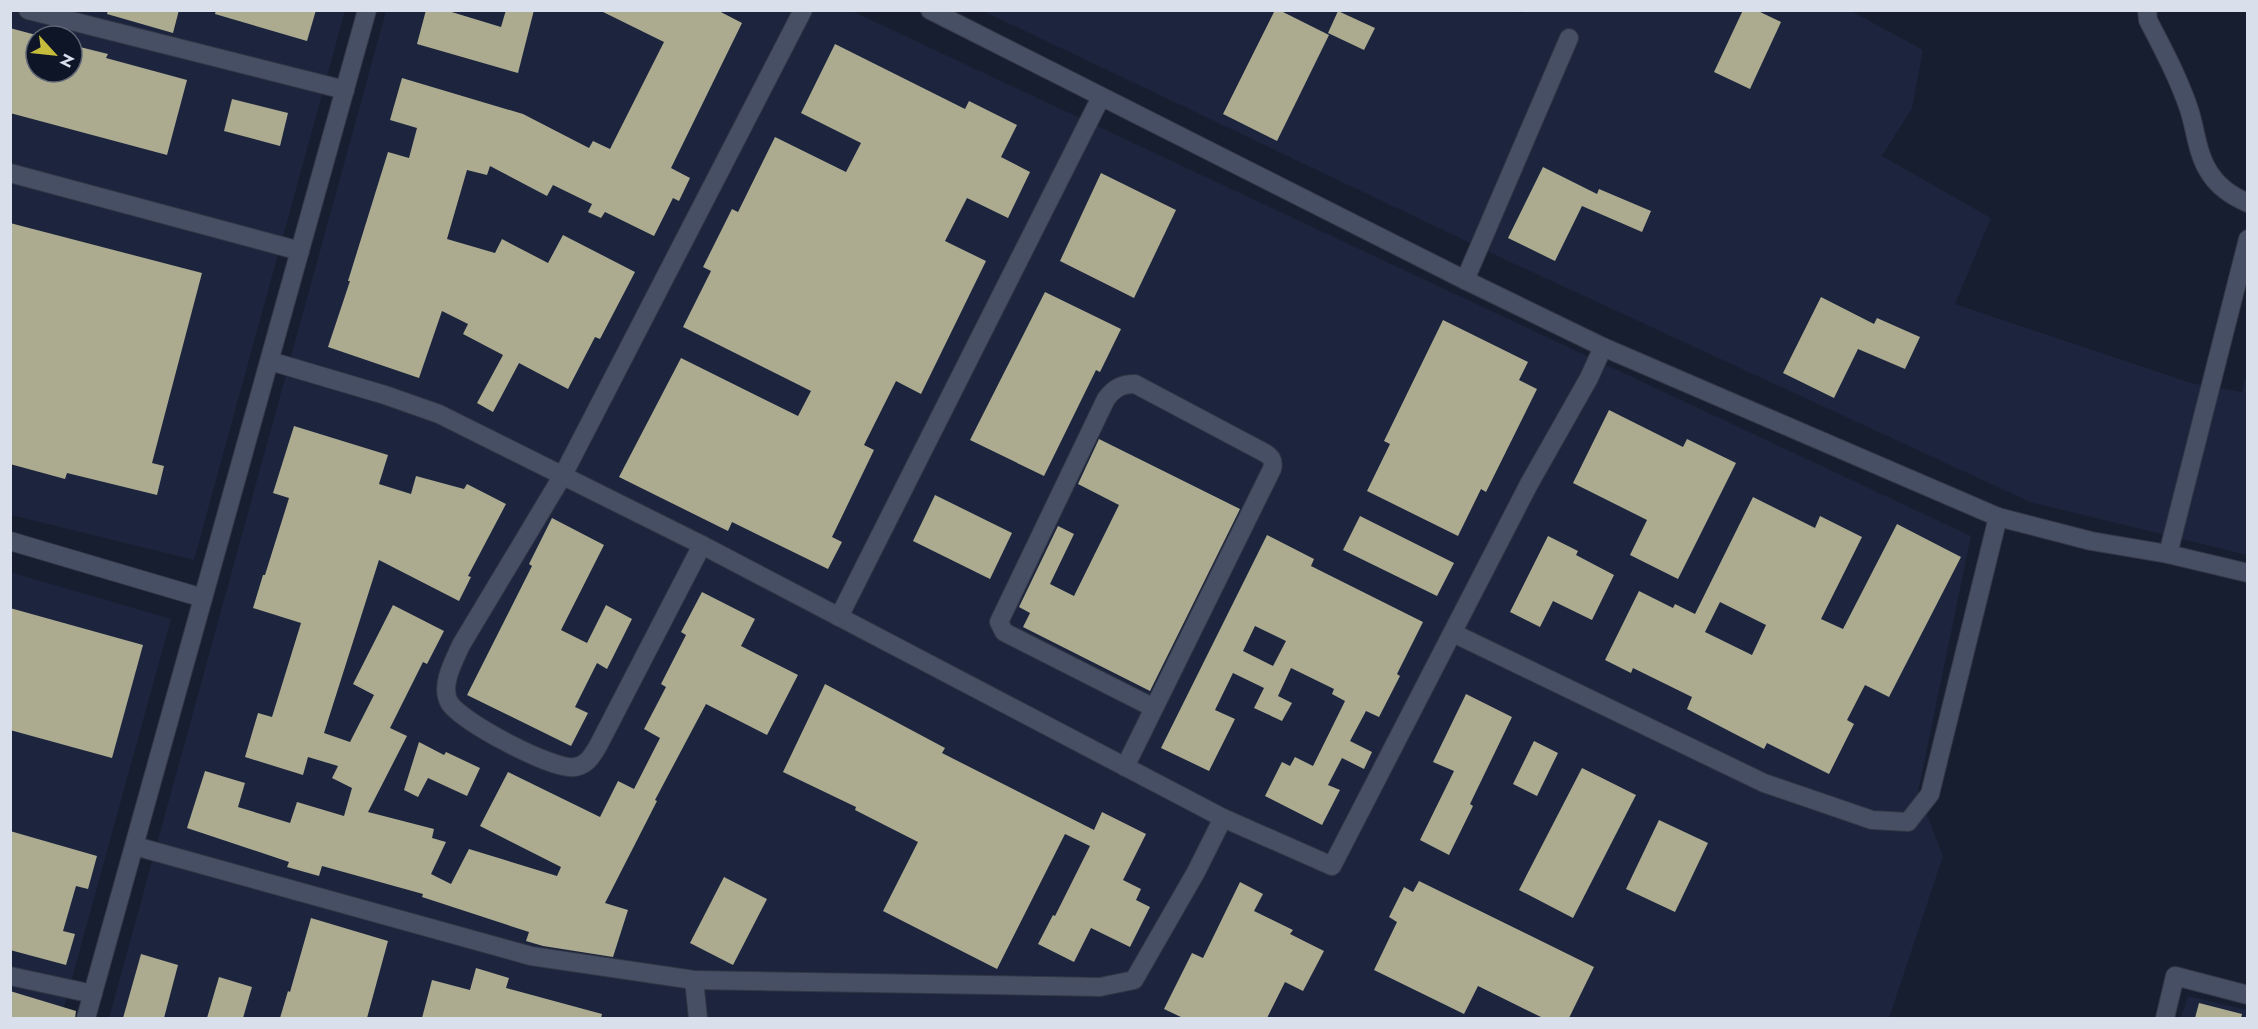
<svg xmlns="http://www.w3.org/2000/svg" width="2258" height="1029" viewBox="0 0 2258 1029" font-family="Jost,sans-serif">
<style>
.built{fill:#1c253d;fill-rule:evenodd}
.building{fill:#acab90;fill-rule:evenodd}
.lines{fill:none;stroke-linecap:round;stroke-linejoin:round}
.minor-casing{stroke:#333746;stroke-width:20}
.minor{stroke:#464f64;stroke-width:18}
</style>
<rect width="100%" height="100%" fill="#171e30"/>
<g class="built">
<path d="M1505,10l18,3 1,-3 327,1 72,39 -11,58 -30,48 109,62 -36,86 236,79 51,9 5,-19v182l-217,-53 -524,-242 -523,-249z"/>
<path d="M11,11h334l-151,549 -183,-45zM36,36h36v36h-36z"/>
<path d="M386,11h466l1119,525 -53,256 25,64 -54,162h-1780z"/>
<path d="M10,572l161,47 -110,399h-50z"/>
<path d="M2188,996l59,14v8h-66z"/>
</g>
<g class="building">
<path d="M108,10h71l-6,23 -66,-19z"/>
<path d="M216,10h100l-9,31 -92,-27z"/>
<path d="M426,10h19l56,17 5,-17h28l-16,63 -101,-29z"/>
<path d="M599,10h118l25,13 -71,145 19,10 -11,23 -6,-3 -19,38 -49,-24 -4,6 -13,-6 4,-8 -39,-19 -6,11 -57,-30 -3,9 -20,-5 -20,69 48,14 7,-14 46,24 15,-28 72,37 -35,67 -5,-2 -27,52 -49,-26 -26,49 -16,-9 26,-48 -40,-21 5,-10 -26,-13 -23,67 -91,-31 22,-66h-2l40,-129 21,6 8,-30 -27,-8 12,-42 121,36 66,34 4,-7 17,8 54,-107z"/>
<path d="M1275,10h4l50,25 -52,106 -54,-27z"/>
<path d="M1743,10h13l25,12 -31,67 -36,-17z"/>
<path d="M1338,11l37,17 -11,22 -36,-17z"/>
<path d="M10,28l26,7v37h36v-27l36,9 -2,4 81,22 -20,75 -157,-42z"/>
<path d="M835,44l130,65 4,-8 48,24 -16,32 29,15 -22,46 -41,-20 -22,43 41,20 -65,133 -25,-13 -32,64 10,5 -42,87 10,5 -14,27 -96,-47 -4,9 -109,-54 62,-119 117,58 13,-25 -128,-64 28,-56 -8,-4 29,-58 6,3 37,-75 71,35 15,-29 -60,-30z"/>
<path d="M232,99l56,14 -8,33 -56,-15z"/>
<path d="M1543,167l54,27 2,-5 52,22 -9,21 -60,-26 -27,55 -47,-23z"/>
<path d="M1101,173l75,37 -42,88 -74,-37z"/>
<path d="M10,223l192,50 -50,190 12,3 -7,29 -90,-22 -2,6 -55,-15z"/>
<path d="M1045,292l76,37 -21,43 -4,-2 -52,106 -74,-36z"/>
<path d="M1821,297l53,27 3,-6 43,19 -15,32 -47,-20 -24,49 -51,-25z"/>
<path d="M1443,320l85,42 -9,18 18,9 -51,103 -5,-3 -23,47 -91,-45 23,-47 -6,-3z"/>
<path d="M1609,410l74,37 4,-8 49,24 -58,116 -48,-24 17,-35 -74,-37z"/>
<path d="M294,426l94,29 -9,29 32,10 5,-18 48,13 3,-5 39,20 -38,72 3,1 -12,24 -80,-41 -55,173 26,9 24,-47 -21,-11 40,-79 51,26 -17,33 -4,-2 -33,66 17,8 -39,76 66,17 -2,9 14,4 -15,32 20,10 18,-35 88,27 4,-9 -81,-41 28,-54 92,45 18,-36 16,8 26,-51 -16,-9 22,-42 -5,-3 25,-49 -5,-3 21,-40 53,27 -14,27 57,29 -31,60 -61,-31 -51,96 2,1 -52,102 23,7 -15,47 -70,-11 -17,-5 3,-9 -107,-35 1,-3 -101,-28 -3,10 -32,-9 2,-5 -102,-34 18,-57 40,12 -7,24 52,16 7,-21 47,14 8,-28 -20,-10 6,-12 -30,-9 -5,18 -58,-18 13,-44 14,4 29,-94 -48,-15 10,-33h2l24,-77 -16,-5z"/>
<path d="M1099,439l141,70 -90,182 -127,-64 7,-14 -11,-6 39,-81 16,8 -24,50 24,12 45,-91 -41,-21z"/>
<path d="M935,495l77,38 -22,46 -77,-38z"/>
<path d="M1753,497l62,31 5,-12 42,21 -41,82 22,10 54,-105 64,33 -72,140 -24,-12 -18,35 7,4 -25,50 -62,-31 -3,6 -33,-17 -44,-23 5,-12 -59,-29 -2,5 -26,-13 34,-69 34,17 2,-4 20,10zM1720,602l46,23 -14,30 -47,-23z"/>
<path d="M1360,516l94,47 -17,33 -94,-46z"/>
<path d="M552,518l52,27 -43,85 26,13 19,-38 26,14 -25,50 -10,-6 -22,44 13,6 -17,33 -104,-51 65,-129 -3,-2z"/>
<path d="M1267,535l47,24 -3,7 112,56 -26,52 3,2 -21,41 -13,-6 -16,30 22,11 -8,17 -22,-11 -14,27 12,5 -18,35 -57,-29 17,-34 8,4 5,-9 18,9 32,-65 -13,-7 2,-5 -43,-21 -13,28 14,7 -10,18 -28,-13 10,-20 -31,-15 -18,37 20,9 -26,52 -48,-23zM1255,626l31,15 -13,25 -30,-15z"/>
<path d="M1548,536l30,15 -2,4 38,20 -22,45 -39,-19 -13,26 -30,-15z"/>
<path d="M10,608l133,37 -31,113 -102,-28z"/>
<path d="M825,684l120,64 -3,5 152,77 8,-18 44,22 -23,46 18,9 -5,11 14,7 -20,40 -39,-19 -17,34 -36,-18 15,-29 2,1 35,-70 -25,-12 -68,135 -114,-58 35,-69 -63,-32 1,-3 -73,-35z"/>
<path d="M1466,694l46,23 -42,87 3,2 -24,49 -29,-15 34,-69 -21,-9z"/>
<path d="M1534,741l24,12 -21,43 -24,-12z"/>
<path d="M419,742l25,13 2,-3 34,16 -13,28 -39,-18 -10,19 -14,-7z"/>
<path d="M1582,768l54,27 -63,123 -54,-28z"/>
<path d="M1659,820l49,23 -33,69 -49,-23z"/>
<path d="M10,831l87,25 -9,33 -12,-3 -13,45 12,3 -9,31 -56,-15z"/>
<path d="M724,877l43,22 -34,66 -43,-22z"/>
<path d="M1419,881l175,86 -25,51h-26l-65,-32 -14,28 -90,-44 23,-48 -8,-5 15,-30 9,5z"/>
<path d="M1240,882l23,12 -9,17 39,19 -3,4 34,17 -21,40 -18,-9 -18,36h-84l-19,-9 28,-56 11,5z"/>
<path d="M311,918l77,23 -21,77h-87l8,-27 2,1z"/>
<path d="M141,954l37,11 -14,53h-41z"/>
<path d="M476,968l33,10 -3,10 96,26 -1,4h-179l10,-38 38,10z"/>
<path d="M219,977l33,10 -9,31h-36z"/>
<path d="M10,991l66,20 -1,7h-65z"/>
<path d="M2199,1003l43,11 -1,4h-46z"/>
</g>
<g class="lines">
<g class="minor-casing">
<g id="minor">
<path d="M28,10l317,80"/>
<path d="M930,10l535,270 138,67 395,170 93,24 77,13 80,19"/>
<path d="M2147,10l1,10c15,29 30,57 41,89 7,21 8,47 22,66 8,12 23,22 37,28"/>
<path d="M10,173l290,78"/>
<path d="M1465,280l104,-242"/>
<path d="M270,361l115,34 54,19 263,131 521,273"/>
<path d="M10,541l193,57"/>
<path d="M702,545l-104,201c-6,10 -11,19 -23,21 -21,4 -116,-46 -126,-65 -9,-17 5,-41 12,-57l102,-170 240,-465"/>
<path d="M2168,554l80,-315"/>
<path d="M839,617l262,-520"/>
<path d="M1453,633l311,150 108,37 36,2 22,-28 68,-277"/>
<path d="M1125,767l147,-298c2,-8 0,-12 -7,-16l-130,-69c-13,0 -21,4 -29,15l-107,223 5,10 150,76"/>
<path d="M135,846l396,110 163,24"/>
<path d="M10,976l83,18"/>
<path d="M86,1018l281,-1008"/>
<path d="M698,1018l-4,-38 406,7 34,-7 62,-108 27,-54 109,48 197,-382 60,-106 14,-31"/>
<path d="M2165,1018l10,-42 73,19"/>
</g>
</g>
<use href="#minor" class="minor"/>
</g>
<rect width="2258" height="1029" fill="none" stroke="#d9dfeb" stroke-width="24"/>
<g transform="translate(54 54) rotate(117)"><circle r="28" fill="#0e1526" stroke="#5f6675" stroke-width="1.5"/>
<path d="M0-4.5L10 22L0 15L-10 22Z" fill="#c6bc3c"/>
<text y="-9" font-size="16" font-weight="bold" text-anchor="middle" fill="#d9dfeb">N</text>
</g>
</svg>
